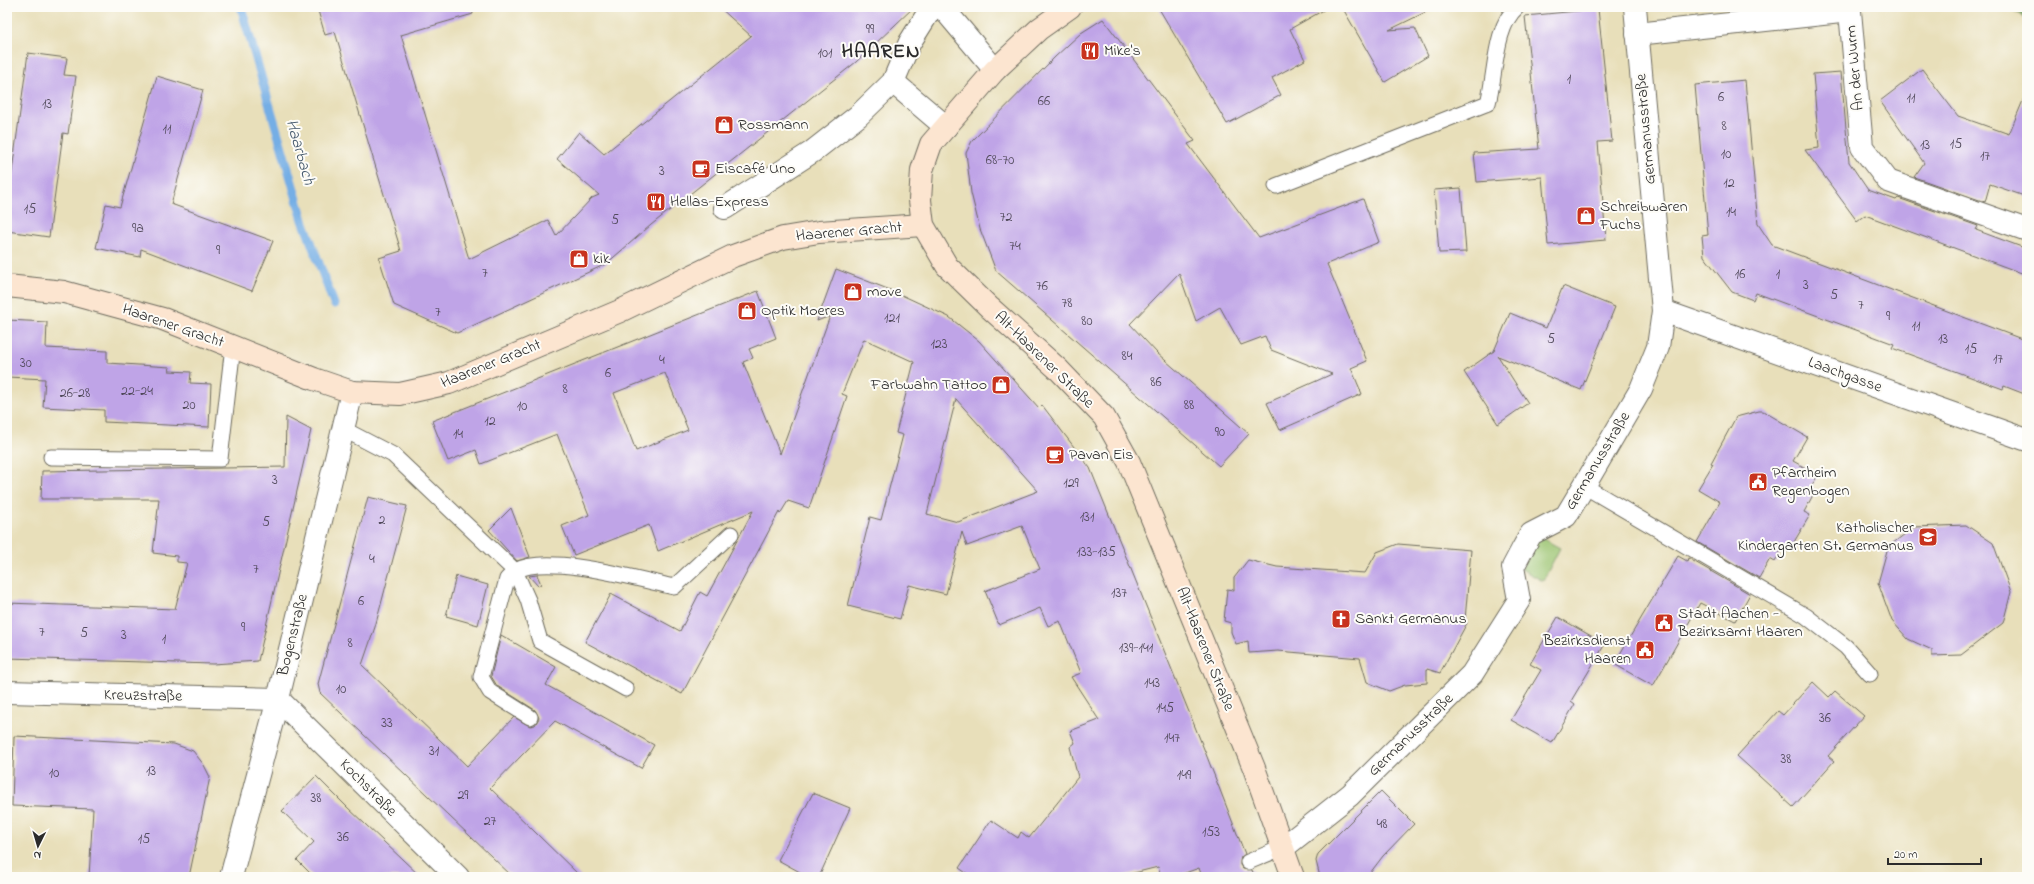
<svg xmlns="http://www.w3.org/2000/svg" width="2034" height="884" viewBox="0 0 2034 884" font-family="'Indie Flower',sans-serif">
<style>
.green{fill:#9bc471;stroke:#63784e}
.forest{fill:#7caa63;stroke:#546a47}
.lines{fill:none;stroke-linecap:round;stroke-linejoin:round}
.stream{stroke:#75aee5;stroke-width:9}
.building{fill:#bfa4e7;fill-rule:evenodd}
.service-casing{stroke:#6d6a5d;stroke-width:17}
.pedestrian-casing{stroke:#6d6a5d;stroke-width:24}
.minor-casing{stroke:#6d6a5d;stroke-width:24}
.secondary-casing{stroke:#6d6a5d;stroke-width:24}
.service{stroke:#fff;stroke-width:15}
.pedestrian{stroke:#fff;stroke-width:22}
.minor{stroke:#fff;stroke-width:22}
.secondary{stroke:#fce5d0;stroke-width:22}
.labels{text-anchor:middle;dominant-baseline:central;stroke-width:4;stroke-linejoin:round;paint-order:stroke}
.number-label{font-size:14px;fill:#50495a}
.poi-label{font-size:16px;fill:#2b2b2b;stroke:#fdfcf7;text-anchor:start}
.street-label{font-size:16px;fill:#2b2b2b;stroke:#fdfcf7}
.water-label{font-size:17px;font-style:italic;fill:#45596c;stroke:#fdfcf7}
.district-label{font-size:20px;font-weight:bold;letter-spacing:1px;fill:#2b2b2b;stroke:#fdfcf7}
</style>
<rect width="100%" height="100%" fill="#fdfcf7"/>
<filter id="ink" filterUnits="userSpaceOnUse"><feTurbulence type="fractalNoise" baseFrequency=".025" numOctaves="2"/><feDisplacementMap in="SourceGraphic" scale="8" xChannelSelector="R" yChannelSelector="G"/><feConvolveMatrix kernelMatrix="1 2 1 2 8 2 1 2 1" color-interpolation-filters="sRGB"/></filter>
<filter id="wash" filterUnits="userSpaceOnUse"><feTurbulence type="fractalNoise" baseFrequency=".012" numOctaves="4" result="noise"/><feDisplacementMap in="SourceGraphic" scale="16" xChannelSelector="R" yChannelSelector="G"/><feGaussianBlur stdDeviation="0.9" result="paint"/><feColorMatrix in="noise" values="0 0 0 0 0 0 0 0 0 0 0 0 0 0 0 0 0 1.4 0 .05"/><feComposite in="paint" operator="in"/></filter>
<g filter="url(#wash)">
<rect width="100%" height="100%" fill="#e8dfba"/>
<path class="green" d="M1538,536l22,12 -17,33 -22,-12z"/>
<path class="forest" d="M2008,7h19v12z"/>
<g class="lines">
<path class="stream" d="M241,7l62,213 31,84"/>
</g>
<g id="blocks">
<g class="building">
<path d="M317,7h155l1,7 -72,21 68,224 79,-39 8,16 36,-38 7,-3 -42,-36 22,-27 25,22 147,-118 -32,-29h195l-58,55 -205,163 -45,39 -149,69 -63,-28 -15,-47 22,-7 -66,-219 -10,3z"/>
<path d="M1158,7h171l-39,22 15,31 -33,18 9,17 -54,29z"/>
<path d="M1342,7h94l-47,23 26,-2 13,28 -43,26z"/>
<path d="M1598,9l14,132 -14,1 8,98 -58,5 -6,-68 -65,5 -3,-29 65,-4 -14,-133z"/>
<path d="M1103,19l92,122 -7,3 71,94 104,-39 16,43 -52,22 40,97 -16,7 11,26 -82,36 -13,-27 65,-29 -61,-24 -6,-14 -24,9 -21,-38 -24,14 -17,-48 -49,51 27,29 92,81 -30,32 -223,-195 -16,-42 -9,-36 -5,-40 6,-12 83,-84 26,-24z"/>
<path d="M28,53l39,5 -3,17 12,1 -8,58 -5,-1 -14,104 -42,-6v-45h3z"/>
<path d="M1922,69l36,47 51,18 18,-43v106l-37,-13 -5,18 -71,-25 10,-14 -44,-62z"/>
<path d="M1841,72l8,90 19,28 28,10 2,-2 80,28 -2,4 51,19v26l-162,-60 -8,6 -52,-71 14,-2 -6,-74z"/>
<path d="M157,76l46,14 -32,114 102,37 -21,50 -111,-42 -1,8 -44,-9 10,-44 14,3z"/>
<path d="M1745,80l13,144 14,21 255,96v54l-23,-9 -1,3 -111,-41 2,-4 -138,-51 -3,7 -21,-8 -28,-36 -2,-20 6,-1 -13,-150z"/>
<path d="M1461,188l5,64 -27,1 -5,-63z"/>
<path d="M836,269l57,22 56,26 30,24 60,67 3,-3 48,63 114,281 41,105 -4,3 -1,8 3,4 9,1 3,7h-53l-3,-9 -25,9h-13l-3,-10 -40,10h-146l-13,-9 32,-48 27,18 3,-6 8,6 49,-61 -8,-30 5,-4 -5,-12 29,-11 -28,-43 10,-4 -21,-52 -12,5 -8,-18 -41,17 -14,-34 55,-22 -18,-43 -55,20 -5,-14 -16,62 -37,-9 -9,34 -52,-13 22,-89 11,3 22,-85 -7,-2 18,-71 -50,-23 -22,55 5,2 -38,112 -21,-7 -8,13 -1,-2 -97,182 -97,-52 26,-48 69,37 20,-39 7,4 46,-85 -95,40 -9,-26 -75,30 -12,-29 27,-11 -32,-81 -76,30 -5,-14 -28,11 -16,-40 326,-130 18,47 -27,11 4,9 -10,4 37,92 50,-138 -13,5zM665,373l23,57 -52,21 -22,-58zM956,399l82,92 -80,31 -31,-8z"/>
<path d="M1563,286l52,21 -34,83 -83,-34 30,47 -30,21 -34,-52 30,-21 16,-38 36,15z"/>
<path d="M7,320l40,2 -1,26 61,3v12l63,4 -1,4 22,1 -1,11 21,1 -2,43 -105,-5v-12l-61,-3 2,-28 -38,-2z"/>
<path d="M1759,411h4l44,26 -14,24 25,14 -10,17 5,3 -9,17 6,3 -22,37 -6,-3 -7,13 -5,-3 -11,19 -62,-36 23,-40 -22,-13 15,-25 -2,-1 25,-46z"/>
<path d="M286,417l25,13 -53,231 -45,3 -206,-6v-55l168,6 12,-46 -10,-1v-6l-24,-3 6,-54h-118l1,-28 243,-4z"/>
<path d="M368,497l39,9 -32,121 -13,38 105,101 47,-49 16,9 5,-1 4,-7 -4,-8 -38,-24 -6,-10 10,-41 55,32 -10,18 108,60 -13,23 -86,-47 -65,67 91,89h-68l-193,-184 -2,-9z"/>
<path d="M511,508l19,49 -13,4 -28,-31z"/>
<path d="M1966,525l27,18 18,49 -8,31 -42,32 -29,1v-6l-24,-11 -16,-18 -14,-38 10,-36 26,-20z"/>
<path d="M1398,544l73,6 -6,70 2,3 -27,50 -13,-4v14l-22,2 -16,6 -22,-9 -7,-24 -82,-7 -29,2 -1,-12 -12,3 -5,-12v-9l-7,-2 3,-32 7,1v-12l14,-18 29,7 88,6 12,-21z"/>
<path d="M1678,556l9,5 1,-3 62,36 -15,27 -35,-18 -47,83 -39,-22z"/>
<path d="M537,575l4,9 -3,2 -9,-10z"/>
<path d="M456,576l32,9 -10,40 -32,-9z"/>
<path d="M1558,617l47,27 -34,57 4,3 -23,39 -41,-23 30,-50 -11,-6z"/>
<path d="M1813,682l16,15 6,-6 29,25 -36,40 6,5 -41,46 -56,-51 41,-45 5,4z"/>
<path d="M14,736l160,8 19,7 11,14 6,12 -21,100h-100l4,-68 -81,-3z"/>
<path d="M316,776l31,31 74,70h-107l-17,-17 17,-18 -32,-31z"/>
<path d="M1381,791l33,33 -31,32 -16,21h-47l-4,-16 2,-7z"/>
<path d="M813,793l37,15 -31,69h-10l-31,-17z"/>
</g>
</g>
</g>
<g filter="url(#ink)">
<use href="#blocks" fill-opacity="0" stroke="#6d6a5d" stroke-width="1"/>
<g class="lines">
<g class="service-casing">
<g id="service">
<path d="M1276,186l212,-83c8,-29 6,-76 29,-96"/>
<path d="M343,429l50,26 122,116c33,-18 122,8 159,16l57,-53"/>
<path d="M51,457l169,2 13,-113"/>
<path d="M1584,486l222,130 40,31 24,27"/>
<path d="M530,717l-40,-25 -9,-15 26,-98 8,-8 13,29 12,41 86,48"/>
<path d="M1248,862l36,-15"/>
</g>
</g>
<g class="pedestrian-casing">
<g id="pedestrian">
<path d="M893,82l53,45"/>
<path d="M725,208l87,-56 46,-36 35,-34 17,-40 22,-35"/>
</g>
</g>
<g class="minor-casing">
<g id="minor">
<path d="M942,7l53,63"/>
<path d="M1637,34l213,-23 12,136 26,34 139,49"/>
<path d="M1663,311l364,129"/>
<path d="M7,692l271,7"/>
<path d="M278,699l180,178"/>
<path d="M1284,847l66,-52 122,-121 47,-74 -6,-33 9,-17 9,-16 35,-18 18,-30 57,-97 17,-42 5,-36 -28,-304"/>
<path d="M231,877l47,-178 74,-307"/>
</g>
</g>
<g class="secondary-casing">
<g id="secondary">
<path d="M1070,7l-31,22 -44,41 -64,74 -9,26 -2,30 3,25 24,41 43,42 69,62 45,47 25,45 125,306 39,109"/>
<path d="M7,286l57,6 99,27 151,60 38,13 48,2 49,-11 171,-72 113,-55 50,-18 36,-6 104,-7"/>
</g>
</g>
<use href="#service" class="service"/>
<use href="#pedestrian" class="pedestrian"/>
<use href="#minor" class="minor"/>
<use href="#secondary" class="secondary"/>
</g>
</g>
<defs>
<g id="restaurant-square" transform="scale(1)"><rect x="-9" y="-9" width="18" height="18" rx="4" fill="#c8321e" stroke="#fdfcf7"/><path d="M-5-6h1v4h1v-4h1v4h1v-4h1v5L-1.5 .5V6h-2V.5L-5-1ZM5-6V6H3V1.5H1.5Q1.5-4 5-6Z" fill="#fff"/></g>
<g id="shop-square" transform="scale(1)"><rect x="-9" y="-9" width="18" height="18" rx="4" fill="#c8321e" stroke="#fdfcf7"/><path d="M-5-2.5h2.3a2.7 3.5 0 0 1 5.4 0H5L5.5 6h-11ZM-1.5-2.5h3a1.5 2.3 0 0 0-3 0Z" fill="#fff"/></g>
<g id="cafe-square" transform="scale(1)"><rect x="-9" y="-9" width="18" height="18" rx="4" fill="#c8321e" stroke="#fdfcf7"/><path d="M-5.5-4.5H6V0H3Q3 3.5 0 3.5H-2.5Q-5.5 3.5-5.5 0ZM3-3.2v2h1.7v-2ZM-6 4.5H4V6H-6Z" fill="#fff"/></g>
<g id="civic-square" transform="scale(1)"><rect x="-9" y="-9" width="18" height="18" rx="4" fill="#c8321e" stroke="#fdfcf7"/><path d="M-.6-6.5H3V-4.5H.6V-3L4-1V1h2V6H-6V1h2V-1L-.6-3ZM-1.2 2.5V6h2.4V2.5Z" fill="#fff"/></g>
<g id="school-square" transform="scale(1)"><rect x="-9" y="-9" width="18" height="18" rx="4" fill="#c8321e" stroke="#fdfcf7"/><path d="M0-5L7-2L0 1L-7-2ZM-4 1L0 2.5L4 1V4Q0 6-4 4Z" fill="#fff"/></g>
<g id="church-square" transform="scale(1)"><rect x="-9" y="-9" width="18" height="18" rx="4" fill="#c8321e" stroke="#fdfcf7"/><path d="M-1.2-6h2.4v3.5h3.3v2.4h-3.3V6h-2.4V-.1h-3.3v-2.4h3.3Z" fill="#fff"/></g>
</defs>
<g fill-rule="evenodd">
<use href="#restaurant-square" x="1090" y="51"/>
<use href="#shop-square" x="724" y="125"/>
<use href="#cafe-square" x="701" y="169"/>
<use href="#restaurant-square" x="656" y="202"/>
<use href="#shop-square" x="1586" y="216"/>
<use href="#shop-square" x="579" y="259"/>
<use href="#shop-square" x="853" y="292"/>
<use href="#shop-square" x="747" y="311"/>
<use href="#shop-square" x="1001" y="385"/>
<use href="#cafe-square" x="1055" y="455"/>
<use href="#civic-square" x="1758" y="482"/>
<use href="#school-square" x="1928" y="537"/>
<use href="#church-square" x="1341" y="619"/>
<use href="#civic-square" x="1664" y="623"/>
<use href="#civic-square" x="1645" y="650"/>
</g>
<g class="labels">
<g class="number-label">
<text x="870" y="29">99</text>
<text x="825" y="53">101</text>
<text x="1569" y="79">1</text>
<text x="1721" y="97">6</text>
<text x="1911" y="98">11</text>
<text x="1044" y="101">66</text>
<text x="47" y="104">13</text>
<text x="1724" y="126">8</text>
<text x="167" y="129">11</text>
<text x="1956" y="144">15</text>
<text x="1925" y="145">13</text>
<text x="1726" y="154">10</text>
<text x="1985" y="156">17</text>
<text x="1000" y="160">68-70</text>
<text x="662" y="171">3</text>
<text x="1729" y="183">12</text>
<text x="30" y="209">15</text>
<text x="1731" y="212">14</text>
<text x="1006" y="217">72</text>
<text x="615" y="220">5</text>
<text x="138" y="228">9a</text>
<text x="1015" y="246">74</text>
<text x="218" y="250">9</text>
<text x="485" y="273">7</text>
<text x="1740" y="274">16</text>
<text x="1778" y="274">1</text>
<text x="1806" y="285">3</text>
<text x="1042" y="286">76</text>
<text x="1834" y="295">5</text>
<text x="1067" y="303">78</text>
<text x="1861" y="305">7</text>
<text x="438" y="312">7</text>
<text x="1888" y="316">9</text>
<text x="892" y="318">121</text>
<text x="1087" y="321">80</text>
<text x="1916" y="326">11</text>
<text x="1551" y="339">5</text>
<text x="1943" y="339">13</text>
<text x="939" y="344">123</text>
<text x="1971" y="349">15</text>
<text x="1127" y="356">84</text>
<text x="1998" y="359">17</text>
<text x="662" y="360">4</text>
<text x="26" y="363">30</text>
<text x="608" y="373">6</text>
<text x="1156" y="382">86</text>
<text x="565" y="389">8</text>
<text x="137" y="391">22-24</text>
<text x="75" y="393">26-28</text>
<text x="189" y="405">20</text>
<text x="1189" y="405">88</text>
<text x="522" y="406">10</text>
<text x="490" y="421">12</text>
<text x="1220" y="432">90</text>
<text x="458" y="434">14</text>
<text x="275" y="480">3</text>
<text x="1071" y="483">129</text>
<text x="1087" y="517">131</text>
<text x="382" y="520">2</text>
<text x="266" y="522">5</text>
<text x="1096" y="552">133-135</text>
<text x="372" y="559">4</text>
<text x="256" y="569">7</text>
<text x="1119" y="593">137</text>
<text x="361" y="601">6</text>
<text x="243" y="627">9</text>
<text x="42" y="632">7</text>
<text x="84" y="633">5</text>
<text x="124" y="635">3</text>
<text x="164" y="639">1</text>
<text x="350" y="643">8</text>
<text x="1136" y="648">139-141</text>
<text x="1152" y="683">143</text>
<text x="341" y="689">10</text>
<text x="1165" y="708">145</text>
<text x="1825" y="718">36</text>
<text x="387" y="723">33</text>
<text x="1172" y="738">147</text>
<text x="434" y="751">31</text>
<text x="1786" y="759">38</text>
<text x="151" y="771">13</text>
<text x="54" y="773">10</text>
<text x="1184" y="775">149</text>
<text x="463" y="795">29</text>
<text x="316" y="798">38</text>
<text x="490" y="821">27</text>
<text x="1382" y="824">48</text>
<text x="1211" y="832">153</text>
<text x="343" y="837">36</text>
<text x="144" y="839">15</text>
</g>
<g class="poi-label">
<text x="1104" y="51">Mike's</text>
<text x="738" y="125">Rossmann</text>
<text x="715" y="169">Eiscafé Uno</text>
<text x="670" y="202">Hellas-Express</text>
<text x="1600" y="207">Schreibwaren<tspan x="1600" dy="18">Fuchs</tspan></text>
<text x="593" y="259">kik</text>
<text x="867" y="292">move</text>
<text x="761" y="311">Optik Moeres</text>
<text x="987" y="385" text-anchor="end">Farbwahn Tattoo</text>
<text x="1069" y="455">Pavan Eis</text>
<text x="1772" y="473">Pfarrheim<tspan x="1772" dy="18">Regenbogen</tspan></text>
<text x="1914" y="528" text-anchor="end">Katholischer<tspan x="1914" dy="18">Kindergarten St. Germanus</tspan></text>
<text x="1678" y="614">Stadt Aachen -<tspan x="1678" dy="18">Bezirksamt Haaren</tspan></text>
<text x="1355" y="619">Sankt Germanus</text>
<text x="1631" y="641" text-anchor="end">Bezirksdienst<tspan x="1631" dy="18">Haaren</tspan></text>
</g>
<g class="street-label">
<text transform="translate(1855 68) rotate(-95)">An der Wurm</text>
<text transform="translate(1646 129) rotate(-95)">Germanusstraße</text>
<text transform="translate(849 232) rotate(-5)">Haarener Gracht</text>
<text transform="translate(173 326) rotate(19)">Haarener Gracht</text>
<text transform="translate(1044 360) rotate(44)">Alt-Haarener Straße</text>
<text transform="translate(491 364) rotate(-22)">Haarener Gracht</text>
<text transform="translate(1845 375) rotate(20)">Laachgasse</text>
<text transform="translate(1598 461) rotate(-59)">Germanusstraße</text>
<text transform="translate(293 635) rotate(-76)">Bogenstraße</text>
<text transform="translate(1205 649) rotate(68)">Alt-Haarener Straße</text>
<text transform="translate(143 696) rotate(1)">Kreuzstraße</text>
<text transform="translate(1411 735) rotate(-44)">Germanusstraße</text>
<text transform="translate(368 788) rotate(45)">Kochstraße</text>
</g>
<g class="water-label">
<text transform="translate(300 152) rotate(74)">Haarbach</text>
</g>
<g class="district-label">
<text x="881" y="52">HAAREN</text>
</g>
</g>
<rect width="2034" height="884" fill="none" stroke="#fdfcf7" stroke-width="24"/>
<g transform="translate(38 846) rotate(185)" stroke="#fdfcf7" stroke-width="3" paint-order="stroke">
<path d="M0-3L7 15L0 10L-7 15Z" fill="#2b2b2b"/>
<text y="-6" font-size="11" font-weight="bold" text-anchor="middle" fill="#2b2b2b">N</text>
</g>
<path d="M1888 858v6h93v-6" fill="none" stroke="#2b2b2b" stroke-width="2"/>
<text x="1894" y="858" font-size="12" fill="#2b2b2b" stroke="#fdfcf7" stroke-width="3" paint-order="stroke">20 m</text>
</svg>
